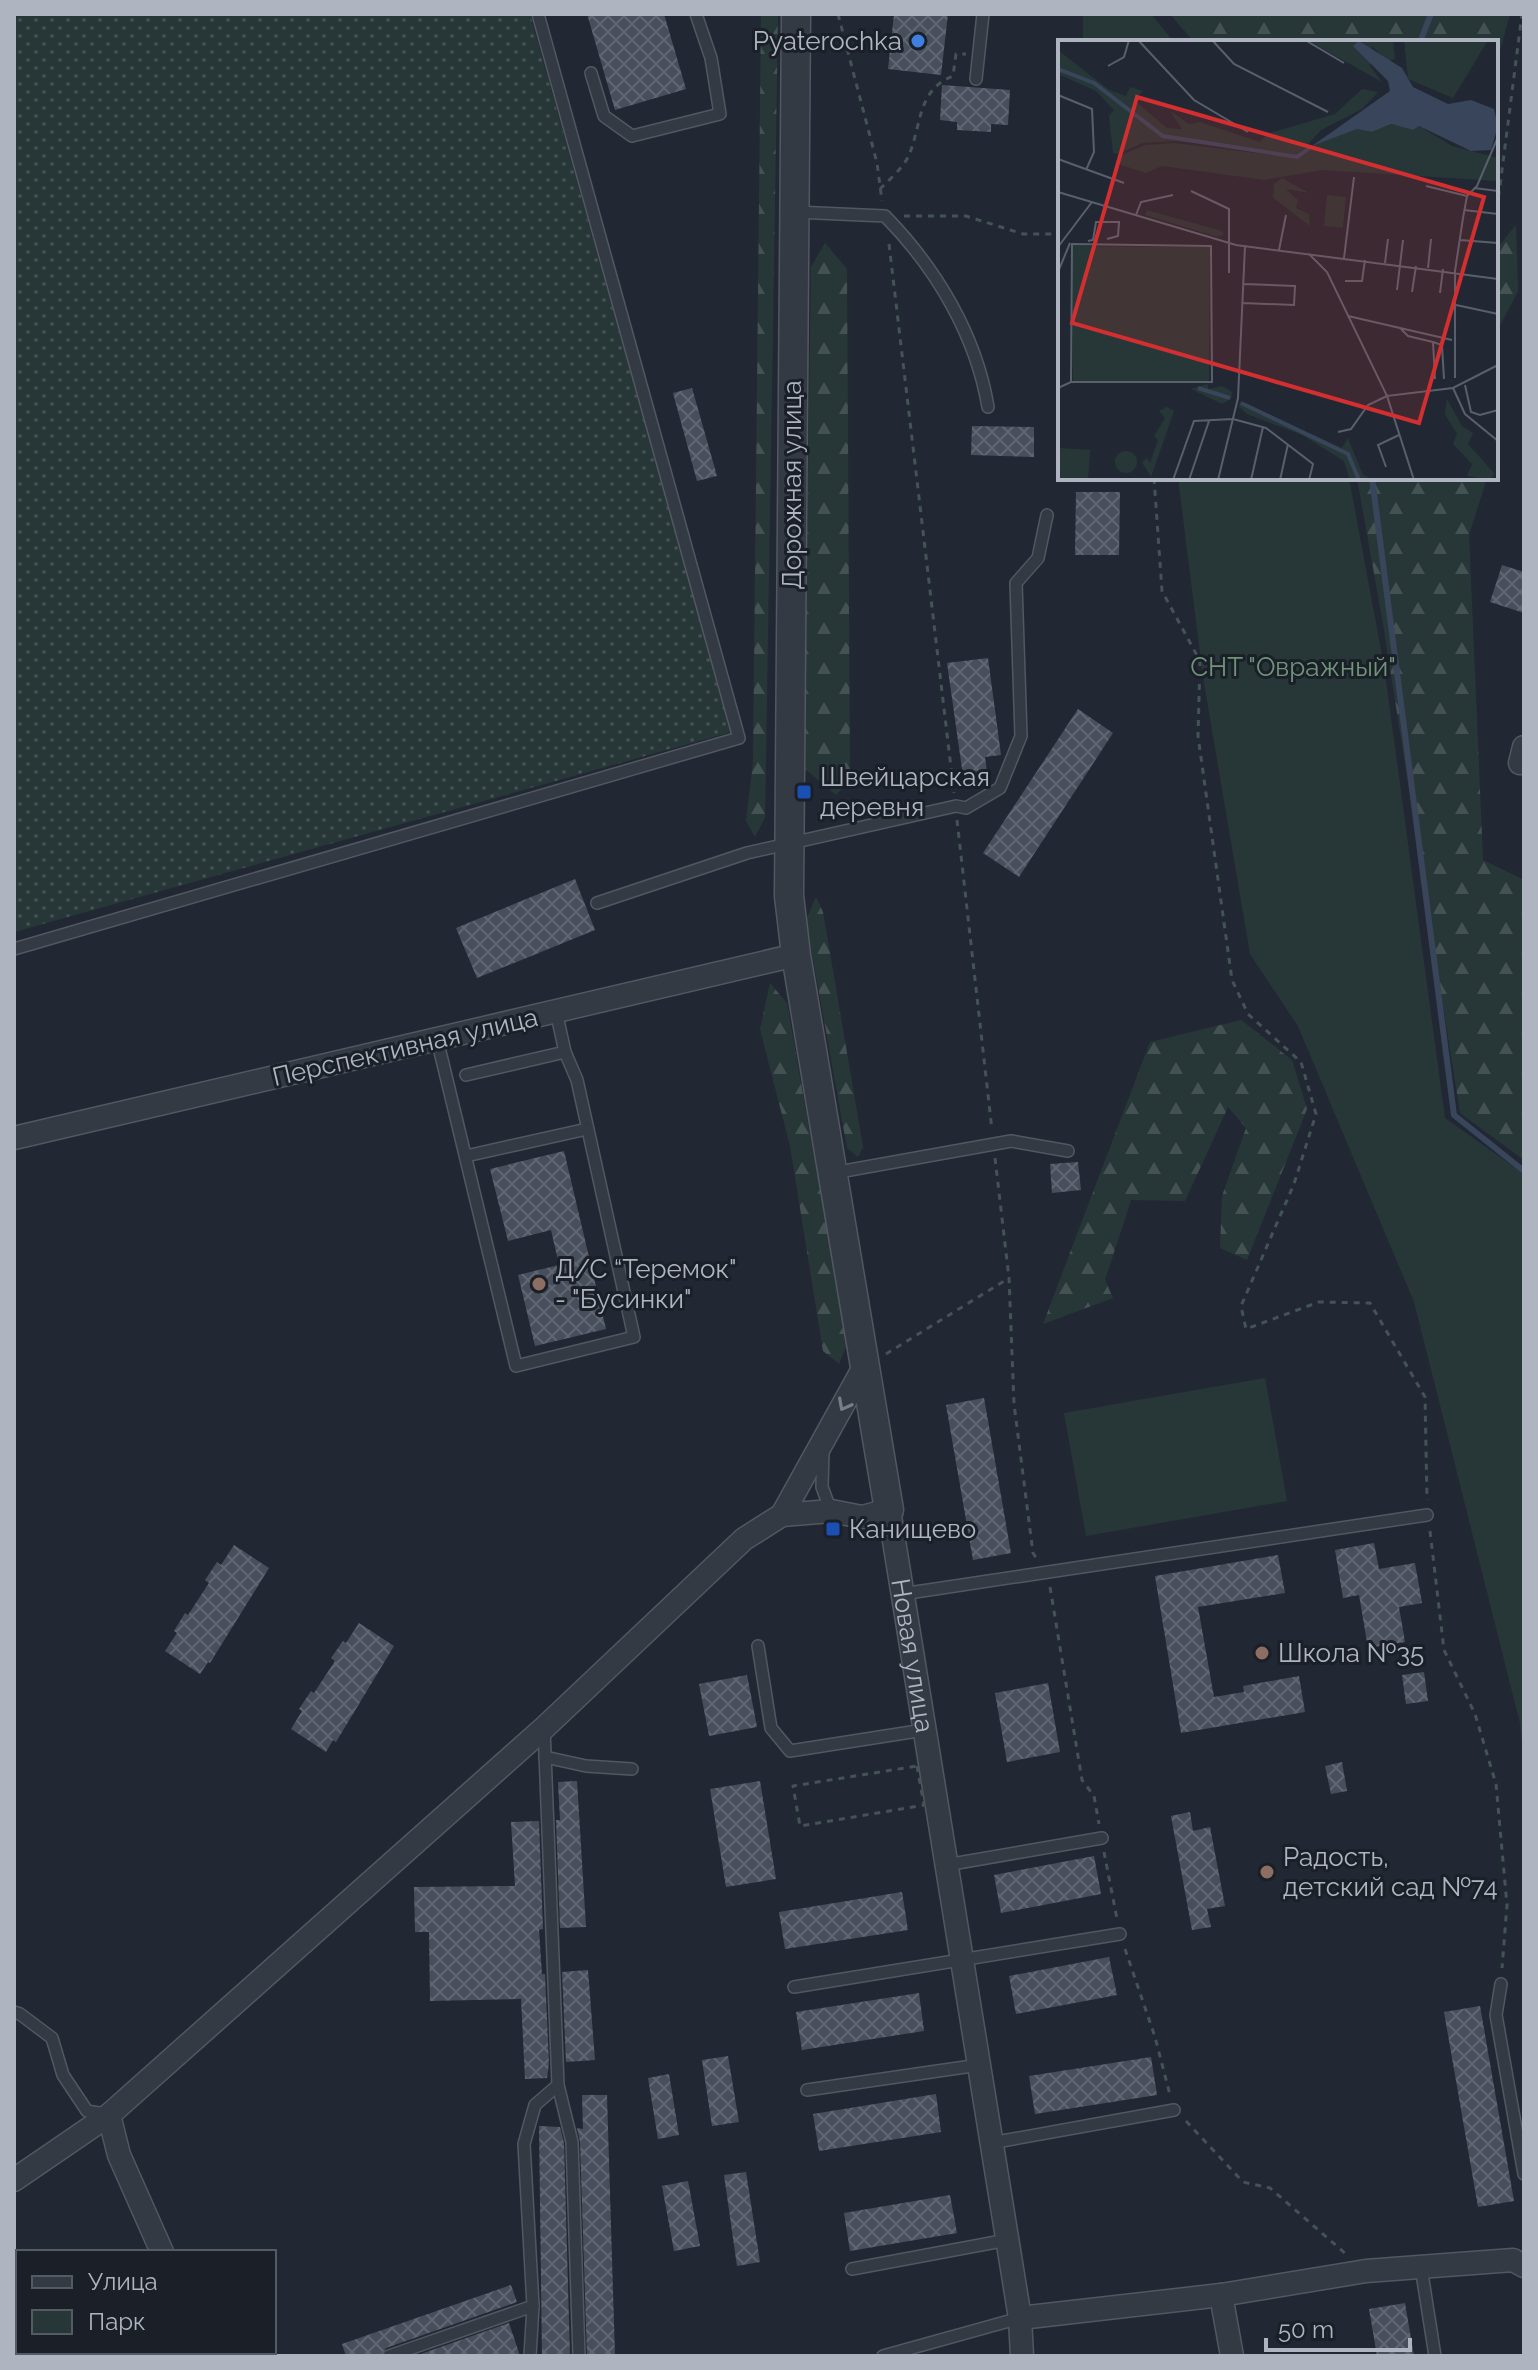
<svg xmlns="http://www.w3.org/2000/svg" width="1538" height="2370" viewBox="0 0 1538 2370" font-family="Raleway,sans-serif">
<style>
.grass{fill:url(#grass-dots)}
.forest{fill:url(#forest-firs)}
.green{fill:#273738}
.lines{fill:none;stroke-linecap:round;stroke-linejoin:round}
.stream{stroke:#38455a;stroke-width:6}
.building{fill:url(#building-cross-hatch)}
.service-casing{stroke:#525862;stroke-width:14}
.minor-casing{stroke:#525862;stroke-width:25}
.tertiary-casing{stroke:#525862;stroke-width:31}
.path{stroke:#445355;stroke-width:3;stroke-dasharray:6 6;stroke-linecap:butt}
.service{stroke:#343a44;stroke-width:11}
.minor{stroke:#343a44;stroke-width:22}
.tertiary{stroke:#343a44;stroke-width:28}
.oneway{stroke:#777e89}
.shop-dot{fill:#3f7fe0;stroke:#1a1f28;stroke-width:3}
.transit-dot{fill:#1a4fb4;stroke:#1a1f28;stroke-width:3}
.education-dot{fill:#8d6e63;stroke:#1a1f28;stroke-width:3}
.labels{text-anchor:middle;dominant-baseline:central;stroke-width:6;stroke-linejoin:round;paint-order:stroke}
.poi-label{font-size:26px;fill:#aeb5c1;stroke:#1a1f28;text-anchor:start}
.street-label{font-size:26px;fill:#aeb5c1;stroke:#1a1f28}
.park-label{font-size:26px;fill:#70947a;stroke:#1a1f28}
.inset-river{fill:none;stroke:#38455a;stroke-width:4}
.inset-road{fill:none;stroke:#59606c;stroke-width:2}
.view{fill:#d42f30;fill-opacity:0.15;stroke:#d42f30;stroke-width:4}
.inset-edge{fill:none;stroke:#aeb5c1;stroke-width:4}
</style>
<defs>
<pattern id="grass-dots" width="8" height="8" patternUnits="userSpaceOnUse" patternTransform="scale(2)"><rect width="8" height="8" fill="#273738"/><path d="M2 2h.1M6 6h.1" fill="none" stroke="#445253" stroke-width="1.8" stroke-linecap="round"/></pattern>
<pattern id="forest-firs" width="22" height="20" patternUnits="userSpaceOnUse" patternTransform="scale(2)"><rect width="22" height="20" fill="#273738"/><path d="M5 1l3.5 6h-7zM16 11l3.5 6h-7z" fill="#445253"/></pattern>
<pattern id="building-cross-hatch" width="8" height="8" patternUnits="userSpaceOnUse" patternTransform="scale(2)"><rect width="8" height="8" fill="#484f5c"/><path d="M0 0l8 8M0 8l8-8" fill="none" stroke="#606672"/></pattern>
</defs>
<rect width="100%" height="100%" fill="#212833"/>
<path class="grass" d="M14,14h516l201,718 -717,200z"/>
<g class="forest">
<path d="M761,14h17l-13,803 -10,20 -9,-16 7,-58z"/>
<path d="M1170,14h340l-14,51v-23h-302z"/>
<path d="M1516,225l2,66 -22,42v-83z"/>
<path d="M825,243l22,26 3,511 -14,15 -32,-27 7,-501z"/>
<path d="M1357,478h130l-18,57 14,325 41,20v280l-64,-47 -77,-489z"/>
<path d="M816,897l7,15 40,235 -5,10 -11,-9 -41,-228z"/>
<path d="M770,983l17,20 60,341 -8,20 -16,-13 -33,-205 -30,-117z"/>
<path d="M1241,1020l51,40 15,49 -60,151 -27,-12 2,-52 24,-68 -18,-21 -43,94 -54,-1 -26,80 8,18 -70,26 107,-282z"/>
</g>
<g class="green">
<path d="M1083,14h68l23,28h-91z"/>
<path d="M1178,478h171l35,188 61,452 79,56v596l-4,-47 -106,-421 -116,-276 -48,-72 -47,-277z"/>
<path d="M1265,1378l22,123 -201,35 -22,-123z"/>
</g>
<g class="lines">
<g class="stream">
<path d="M1420,42l11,-28"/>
<path d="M1372,478l82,637 70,56"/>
</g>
</g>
<g class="building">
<path d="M587,14h77l22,75 -71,21z"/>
<path d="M894,14h54l-7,61 -53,-6z"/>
<path d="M942,85l68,5 -2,35 -17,-1v8l-34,-2v-8l-17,-2z"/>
<path d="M692,388l25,88 -20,5 -24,-88z"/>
<path d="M972,426l62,1v30l-63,-2z"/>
<path d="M1076,492h44l-1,63h-44z"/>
<path d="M1502,565l22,7v41l-34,-11z"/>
<path d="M988,658l13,97 -16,2 2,15 -24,4 -16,-113z"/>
<path d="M1078,709l35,24 -94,144 -36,-24z"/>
<path d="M575,879l20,51 -118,48 -21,-50z"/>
<path d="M564,1151l42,178 -71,17 -17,-71 41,-10 -8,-35 -43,11 -18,-72z"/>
<path d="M1078,1162l3,28 -29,3 -2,-29z"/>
<path d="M984,1398l27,155 -38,7 -27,-155z"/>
<path d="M1374,1543l5,26 36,-6 7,40 -23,4 6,35 -37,6 -9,-53 -16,3 -8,-48z"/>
<path d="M234,1545l35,23 -59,95 -2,-1 -8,12 -35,-23 12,-18 -3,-2 11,-18 3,2 21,-32 -4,-3 12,-18 4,3z"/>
<path d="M1278,1555l7,38 -87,14 16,90 30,-5 -1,-6 56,-10 6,36 -124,21 -26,-157z"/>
<path d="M359,1623l35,23 -58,96 -3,-2 -7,12 -35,-23 11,-18 -3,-2 12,-18 3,2 21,-32 -4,-3 12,-17 3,2z"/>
<path d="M1424,1672l4,29 -22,3 -4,-29z"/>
<path d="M747,1675l10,52 -48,9 -10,-52z"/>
<path d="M1048,1683l12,69 -53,10 -12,-69z"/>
<path d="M1342,1762l5,29 -16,3 -6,-28z"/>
<path d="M577,1781l9,146 -26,1 -4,-108h4l-2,-38z"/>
<path d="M760,1781l16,98 -50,8 -16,-98z"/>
<path d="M1190,1812l3,19 17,-4 15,79 -18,3 4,18 -19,3 -21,-114z"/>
<path d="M539,1821l4,108 -4,1 3,44h3l4,90 -2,14 -22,1 -4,-80 -91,2 -1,-69h-14l-1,-45 101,-1 -4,-64z"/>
<path d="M1094,1856l7,38 -100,19 -7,-38z"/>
<path d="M902,1892l6,38 -123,19 -6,-37z"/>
<path d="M1109,1957l8,38 -101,19 -7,-38z"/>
<path d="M588,1970l7,90 -29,2 -4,-90z"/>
<path d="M919,1993l5,38 -122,19 -6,-38z"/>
<path d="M1480,2006l34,195 -36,6 -34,-195z"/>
<path d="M728,2056l11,66 -27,4 -10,-66z"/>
<path d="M1151,2057l6,38 -122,19 -6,-38z"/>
<path d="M669,2074l10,61 -21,4 -10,-61z"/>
<path d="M936,2094l5,38 -122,19 -6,-37z"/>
<path d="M582,2095h25l8,261h-28l-7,-214 -3,-14 6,1z"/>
<path d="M539,2126l21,1 4,16 6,213h-28z"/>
<path d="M746,2172l14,90 -23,4 -13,-91z"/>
<path d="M688,2181l12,65 -26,5 -12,-65z"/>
<path d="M950,2195l7,38 -107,18 -6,-38z"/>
<path d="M511,2285l6,17 -131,46 -5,8h-35l-4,-12z"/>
<path d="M1405,2303l9,53h-37l-8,-47z"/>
<path d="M509,2323l11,33h-105z"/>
</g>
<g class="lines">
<g class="service-casing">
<g id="service">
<path d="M591,73l13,43 28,20 88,-22 -9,-56 -15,-44"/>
<path d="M976,79l7,-65"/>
<path d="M795,212l90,4c51,52 91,119 103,191"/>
<path d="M597,903l150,-50 209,-47 10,2 34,-20 21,-52 -5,-153 22,-25 9,-43"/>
<path d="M14,949l725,-211 -201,-724"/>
<path d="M437,1039l79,327 118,-29 -57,-257 -12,-28 -9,-41"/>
<path d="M466,1075l99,-23"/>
<path d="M466,1156l121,-27"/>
<path d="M833,1173l178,-32 57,10"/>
<path d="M823,1451l-1,36 9,24"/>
<path d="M902,1594l525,-79"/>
<path d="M758,1646l13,82 19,23 134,-21"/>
<path d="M544,1728l14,357 14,57 7,214"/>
<path d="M545,1757l41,9 46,3"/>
<path d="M946,1865l156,-27"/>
<path d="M1501,1984l-5,31 28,159"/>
<path d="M794,1987l326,-53"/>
<path d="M14,2012l6,2 32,24 11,37 24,36 18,3"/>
<path d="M807,2090l172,-25"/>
<path d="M991,2143l183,-33"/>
<path d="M1421,2267l14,89"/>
<path d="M852,2269l155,-29"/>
<path d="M389,2356l144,-50 -9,-162 11,-39 23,-20"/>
<path d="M530,2356l3,-50"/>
<path d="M883,2356l137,-38"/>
</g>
</g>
<g class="minor-casing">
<g id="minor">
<path d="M1520,763l4,-16"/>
<path d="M14,1138l782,-183"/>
<path id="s1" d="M782,1515l49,-4 31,6 27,-7 131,808 2,38"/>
<path d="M14,2180l95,-65"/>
<path d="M162,2252l-43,-97 -10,-40 435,-387 200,-189 38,-24 82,-148"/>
<path d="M1221,2295l11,61"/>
<path d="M1020,2318l201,-23 145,-24 147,-11 11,6"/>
<path d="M205,2352l2,4"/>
</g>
</g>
<g class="tertiary-casing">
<path id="tertiary" d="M796,14l-7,882 7,59 93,555"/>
</g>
<g class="path">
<path d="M838,14l39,149 5,38"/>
<path d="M880,189c10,-10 24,-22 29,-34 13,-31 8,-65 44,-79l3,-22h10"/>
<path d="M1497,209l25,-195"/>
<path d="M904,216h62l57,18h37"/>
<path d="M889,244l65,549"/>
<path d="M1154,478l8,113 38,70 -2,75 34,244 16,34 53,48 15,52 -22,70 -53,122 5,23 73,-27 51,1 55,94 2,103"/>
<path d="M957,820l35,310"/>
<path d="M995,1158l14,120 5,126 19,149 4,6"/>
<path d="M886,1354l123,-76"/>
<path d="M1430,1531l14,119 31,64 21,70 11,121 -5,63"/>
<path d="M1050,1587l32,193 12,16 5,28"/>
<path d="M917,1766l7,39 -124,21 -7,-40z"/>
<path d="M1104,1852l13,67"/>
<path d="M1125,1949l30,88 15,58"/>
<path d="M1186,2121l57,61 27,6 76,66"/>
</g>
<use href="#service" class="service"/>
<use href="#minor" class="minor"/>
<use href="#tertiary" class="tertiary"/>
</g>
<defs><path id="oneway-chevron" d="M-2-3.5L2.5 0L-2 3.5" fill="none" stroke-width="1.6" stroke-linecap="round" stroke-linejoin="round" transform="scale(2)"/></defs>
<use class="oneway" href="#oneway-chevron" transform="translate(844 1405) rotate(118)"/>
<circle class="shop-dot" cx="918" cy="41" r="8"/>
<g class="transit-dot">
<rect x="796" y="784" width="16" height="16" rx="4"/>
<rect x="825" y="1521" width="16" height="16" rx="4"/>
</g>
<g class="education-dot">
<circle cx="539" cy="1284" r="8"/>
<circle cx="1262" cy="1653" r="8"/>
<circle cx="1267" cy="1872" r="8"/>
</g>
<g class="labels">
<g class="poi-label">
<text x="902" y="41" text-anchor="end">Pyaterochka</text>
<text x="820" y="777">Швейцарская<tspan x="820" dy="30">деревня</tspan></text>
<text x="555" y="1269">Д/С “Теремок"<tspan x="555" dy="30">- "Бусинки"</tspan></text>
<text x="849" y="1529">Канищево</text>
<text x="1278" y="1653">Школа №35</text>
<text x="1283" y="1857">Радость,<tspan x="1283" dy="30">детский сад №74</tspan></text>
</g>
<g class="street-label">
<text transform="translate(792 485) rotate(-90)">Дорожная улица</text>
<text transform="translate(405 1047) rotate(-13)">Перспективная улица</text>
<text stroke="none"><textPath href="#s1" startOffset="256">Новая улица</textPath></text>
</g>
<g class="park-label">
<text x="1293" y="667">СНТ "Овражный"</text>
</g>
</g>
<g transform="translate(1058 40)">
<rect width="440" height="440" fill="#212833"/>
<path d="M14,206l138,1 -1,134h-136zM0,408l32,2 -2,30h-30z" fill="#273738"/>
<path d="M249,0h86l2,19 -8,2 -15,-15 -2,20 12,16zM346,0h84l-35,58 -45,-19zM0,10l51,40 17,6 4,-9 13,4 -9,9 33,28 15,1 -13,-19 20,14 11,-2 60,20 7,-8 68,-20 27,-25 16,3 -16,17 -41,21 -24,26 -121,-15 -33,2 -25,11 -5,-1 -4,-37 5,-6 -18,-19 -38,-17zM224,138l27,15 -23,-4 12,11 -2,8 13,6 1,12 -37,-28 1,-14zM89,170l75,21 2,3 -6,3 -73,-22zM149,344l2,5 13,-3 10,6 -1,7 -9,5 -31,-15zM389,359l15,27 11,7 -5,11 26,29 -3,7 -24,-4 5,-12 -19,-20 4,-10 -12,-20zM182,361l102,47 6,-10 15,37 10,5h-23l-6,-19 -42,-26 -55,-21 -8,-7zM109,367l7,4 -23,66 -9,-15 5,-4 3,5 8,-23 -4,-4 11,-18 -6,-7zM57 422a11 11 0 1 1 22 0a11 11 0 1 1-22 0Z" fill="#273738"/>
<path d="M333,84l22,6 6,-4 33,20 46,12v23l-176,-11 -58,10 -102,-14 -16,7 -31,-10 4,-7 26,-11 30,-2 122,15 15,-12 44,-17 16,3zM269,155l19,2 -3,31 -19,-2z" fill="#273738"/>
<path d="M301,1l43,27 11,19 35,17 23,-4 23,9 4,17 -7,24 -20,1 -52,-25 -6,4 -22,-6 -19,8 -15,-3 -45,17 78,-55 -2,-10 -35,-35z" fill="#38455a"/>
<path class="inset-river" d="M0,29l36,14 69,53 134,21 15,-11M140,348l32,10M183,363l107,51 11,26"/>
<path class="inset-road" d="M80,0l56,60 54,32M154,0l22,24 94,48M247,0l39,23M50,26l16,-9 5,-17M0,55l34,14 2,43 -8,18M0,119l66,24M368,146l41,10M416,148l24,3M133,151l38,18v64M0,152l178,53 262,34M406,170l34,4M78,175l5,-13 32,-7M402,200l38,3M30,201l5,-1 3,-18h23l-1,14 -11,3M0,207l34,-45M221,210l7,-35M251,214l18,18 60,124 66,-8 45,-23M286,218l10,-81M327,223l3,-24M370,228l3,-29M0,232l12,-29M287,241h17l3,-21M339,250l6,-50M354,252l4,-26M382,253l3,-24M185,263l51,2 1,-19 -51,-2M398,265l42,9M290,276l104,24M343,289l7,7 25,6 2,37M375,302l9,3 2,34M397,338v-107l8,-53 4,-22 10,-10 21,-49M407,345l6,27 9,3 18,-5M0,348l13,-6h141l-1,-136 -139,-2 -1,138M395,348l12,26 33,27M280,392l13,-3 17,-24 19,-9 27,84M328,427l-8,-22 21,-10M115,440l21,-59 39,-2 33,9 47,36 -4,16M131,440l20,-59M160,440l20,-82 7,-152M193,440l12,-53M222,440l8,-36"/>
<path class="view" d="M79,57l347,100 -65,226 -347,-100z"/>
<rect width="440" height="440" class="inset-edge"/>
</g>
<rect width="1538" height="2370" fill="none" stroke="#aeb5c1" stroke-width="32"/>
<rect x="16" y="2250" width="260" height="104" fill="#1a1f28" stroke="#555b65" stroke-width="2"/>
<rect x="32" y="2276" width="40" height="12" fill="#343a44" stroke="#555b65" stroke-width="2"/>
<text x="88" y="2290" font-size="24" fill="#aeb5c1">Улица</text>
<rect x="32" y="2310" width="40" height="24" fill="#273738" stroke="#555b65" stroke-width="2"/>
<text x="88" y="2330" font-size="24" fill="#aeb5c1">Парк</text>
<path d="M1266 2338v12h144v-12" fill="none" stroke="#aeb5c1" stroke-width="4"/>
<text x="1278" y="2338" font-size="24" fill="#aeb5c1" stroke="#1a1f28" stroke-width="6" paint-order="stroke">50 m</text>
</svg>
